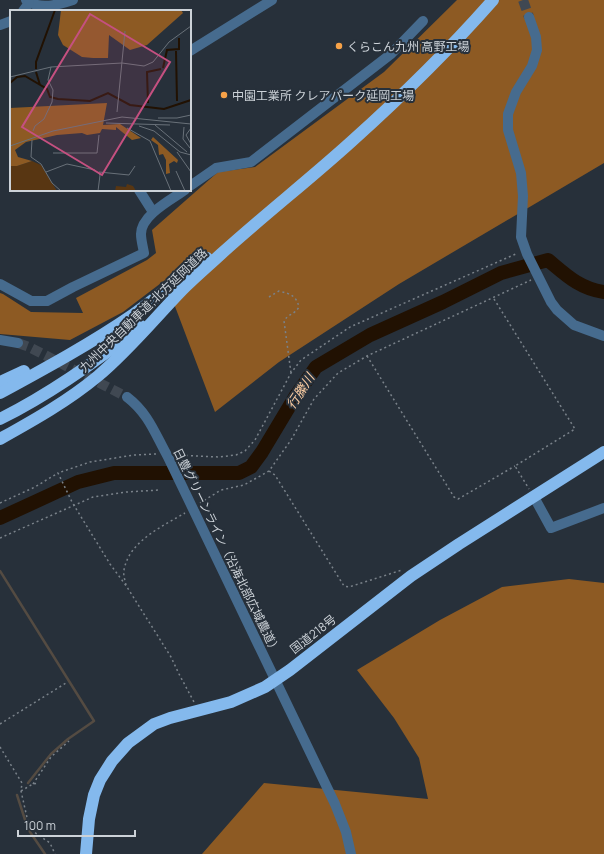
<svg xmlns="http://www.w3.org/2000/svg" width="604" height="854" viewBox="0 0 604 854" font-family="Manrope,'Noto Sans JP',sans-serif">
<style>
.forest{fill:#8d5a23}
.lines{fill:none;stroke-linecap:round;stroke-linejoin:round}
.stream{stroke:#544b42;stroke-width:2.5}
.river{stroke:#211102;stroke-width:14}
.minor-tunnel{stroke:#404852;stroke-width:10;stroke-dasharray:10 5;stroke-linecap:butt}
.path{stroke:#7a828a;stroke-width:1.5;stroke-dasharray:2 3;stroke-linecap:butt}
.minor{stroke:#466b8e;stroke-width:10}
.highway{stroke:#84b9ed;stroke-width:12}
.poi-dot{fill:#f7a248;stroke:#27303a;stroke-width:1.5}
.labels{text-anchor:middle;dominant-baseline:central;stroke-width:4;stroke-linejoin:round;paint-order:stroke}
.poi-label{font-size:12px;fill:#ccd2d8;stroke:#27303a;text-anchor:start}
.street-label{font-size:12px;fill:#ccd2d8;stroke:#27303a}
.water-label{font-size:13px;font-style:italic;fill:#fbcda3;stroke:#27303a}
.inset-river{fill:none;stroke:#211102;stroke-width:2}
.inset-road{fill:none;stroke:#697179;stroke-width:1}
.view{fill:#c55080;fill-opacity:0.15;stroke:#c55080;stroke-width:2}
.inset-edge{fill:none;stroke:#ccd2d8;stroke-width:2}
</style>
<rect width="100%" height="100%" fill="#27303a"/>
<g class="forest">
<path d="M457,0h147v163l-205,121 -120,78 -64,50 -50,-132 -42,32 -53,28 -70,-6v-41l3,1 28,18 52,1 -7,-15 71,-38 9,-7 -4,-23 66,-58 37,-5 129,-95z"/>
<path d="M569,579l35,4v271h-402l62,-71 164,16 -9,-41 -25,-40 -37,-48 83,-50 62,-33z"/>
</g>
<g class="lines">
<g class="stream">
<path d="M0,571l94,150 -26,18 -17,15 -23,29"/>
<path d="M17,795l11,34 17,25"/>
</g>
<path class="river" d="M0,518l78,-36 36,-9h125l12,-6 11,-15 33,-55 21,-30 54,-32 73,-33 58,-29 47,-13c18,15 32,29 56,32"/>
<g class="minor-tunnel">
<path d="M523,0l6,17"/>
<path d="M18,343l11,4 98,50"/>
</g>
<g class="path">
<path d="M269,297l10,-6c11,3 17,4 20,16 -5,8 -11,7 -15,14l7,52"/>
<path d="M494,299l81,130 -60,37 14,23"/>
<path d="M367,356l87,141 4,2 57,-33"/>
<path d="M156,454l-22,1 -44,7 -32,11 14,29 38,62 17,23 44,70 8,17 15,28"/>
<path d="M176,455l43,2 17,-2 9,-4 10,-11 36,-67 10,-13 49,-33 168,-74"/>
<path d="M269,471l6,4 69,111 5,1 53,-17"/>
<path d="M0,503l35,-16 23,-14"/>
<path d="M200,503l21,-13 23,-5 25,-14 22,-31 23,-41 24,-26 29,-17 164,-76"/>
<path d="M0,538l93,-41 33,-5 34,-2"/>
<path d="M126,585c-1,-5 -3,-10 -2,-15 5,-29 39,-44 61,-57"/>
<path d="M0,724l66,-41"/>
<path d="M0,747l22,36 -1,8 7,31 6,10 16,11 5,11"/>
<path d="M33,784l18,-27 18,-16"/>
<path d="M21,791l12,-7 6,-1"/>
</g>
<g class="minor">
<path d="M26,0c13,10 32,5 47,0"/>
<path d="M23,11l6,-8"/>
<path d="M529,17l7,20 1,13 -5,16 -16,26 -8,22v16l13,43 2,23 -2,41 6,17 24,48 6,8 17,15 30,11"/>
<path d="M0,25l11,-4"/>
<path d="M190,51l82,-51"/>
<path d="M190,186l26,-18 35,-6 140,-108 32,-33"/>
<path d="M139,190l14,22"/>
<path d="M0,284l31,17h16l26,-14 71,-34c-1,-6 -3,-13 -3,-19 0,-19 30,-34 44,-44"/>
<path d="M0,340l18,3"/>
<path d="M127,397c22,17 28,37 41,60l167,347 11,28 5,22"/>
<path d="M534,497l17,31 53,-20"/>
</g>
<g class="highway">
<path d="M0,382l24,-11"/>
<path d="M0,393c46,-25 92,-50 134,-79 25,-18 49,-38 73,-56"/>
<path d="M0,419c50,-25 97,-58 141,-93"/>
<path d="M0,439c34,-19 68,-38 98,-63 31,-26 56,-57 84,-86 12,-12 26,-24 39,-36 43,-39 88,-74 131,-113 49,-44 97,-91 141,-141"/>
<path d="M86,854l3,-35 5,-24 6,-15 12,-19 16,-18 26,-19 16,-6 61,-16 34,-15 25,-17 121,-94 48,-32 145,-92"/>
</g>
</g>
<g class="poi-dot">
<circle cx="339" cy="46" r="4"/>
<circle cx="224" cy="95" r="4"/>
</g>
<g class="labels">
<g class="poi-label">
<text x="347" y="46">くらこん九州 高野工場</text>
<text x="232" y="95">中園工業所 クレアパーク延岡工場</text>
</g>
<g class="street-label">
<text transform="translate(143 310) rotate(-44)">九州中央自動車道;北方延岡道路</text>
<text transform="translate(227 551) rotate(64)">日豊グリーンライン（沿海北部広域農道）</text>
<text transform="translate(313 634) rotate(-38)">国道218号</text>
</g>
<g class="water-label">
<text transform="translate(300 391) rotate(-57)">行縢川</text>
</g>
</g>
<g transform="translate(10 10)">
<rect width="181" height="181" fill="#27303a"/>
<path d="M22,151l9,4 16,26h-47v-25h7zM117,174l6,2 3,5h-21l1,-5 10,1z" fill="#583612"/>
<path d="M51,0h120l2,3 -36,32 -17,5 -21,-15 -1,23h-15l-11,-1 -19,-12 -5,-10zM97,93l-4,22 17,-1 21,14 -9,2 -16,-13v3l-14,-1 -2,4 -13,2 -5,-2 -25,2 -31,7 -11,8 3,7 14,4 -15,5h-7v-58zM143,127l25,23 -1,3 -3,-2 -5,3 1,9 -4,1v-14l-3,-6 -4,1 -1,-10 -7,-5z" fill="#8d5a23"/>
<path class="inset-river" d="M166,41l1,50M153,58l4,-18 12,-1v-11M26,59v-7l19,-52M26,62l4,13M0,73l7,-6 8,-1 22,13 3,8 8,2 32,2 18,-8 22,12 34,4 27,-9M138,93l-1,-31 14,-3"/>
<path class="inset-road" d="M0,67l41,-10 71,-4 22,3 9,-4 16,-20 22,-16M107,102l8,-81M148,108h19l14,-3M96,113l64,2M145,115l32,27M129,116l15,5 26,21 11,3M174,117l-1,12 7,9M117,118l23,13 21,50M181,118l-5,7 5,9M23,121l2,-5 9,-7 8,-17 1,-12 -5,-10 3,-13M22,130l-1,17 10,7 11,19 9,8M0,136l43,-15 69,-14 69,7M167,142l14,20M43,143h44l2,-18M166,161l9,20M36,162l21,-8 28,6 5,5 -2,16M89,162l30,3 6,-9"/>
<path class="view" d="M80,4l80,48 -68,113 -80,-48z"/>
<rect width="181" height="181" class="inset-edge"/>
</g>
<path d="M18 830v6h117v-6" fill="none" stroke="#ccd2d8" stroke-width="2"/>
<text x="24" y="830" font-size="12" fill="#ccd2d8" stroke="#27303a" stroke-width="3" paint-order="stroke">100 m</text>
</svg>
